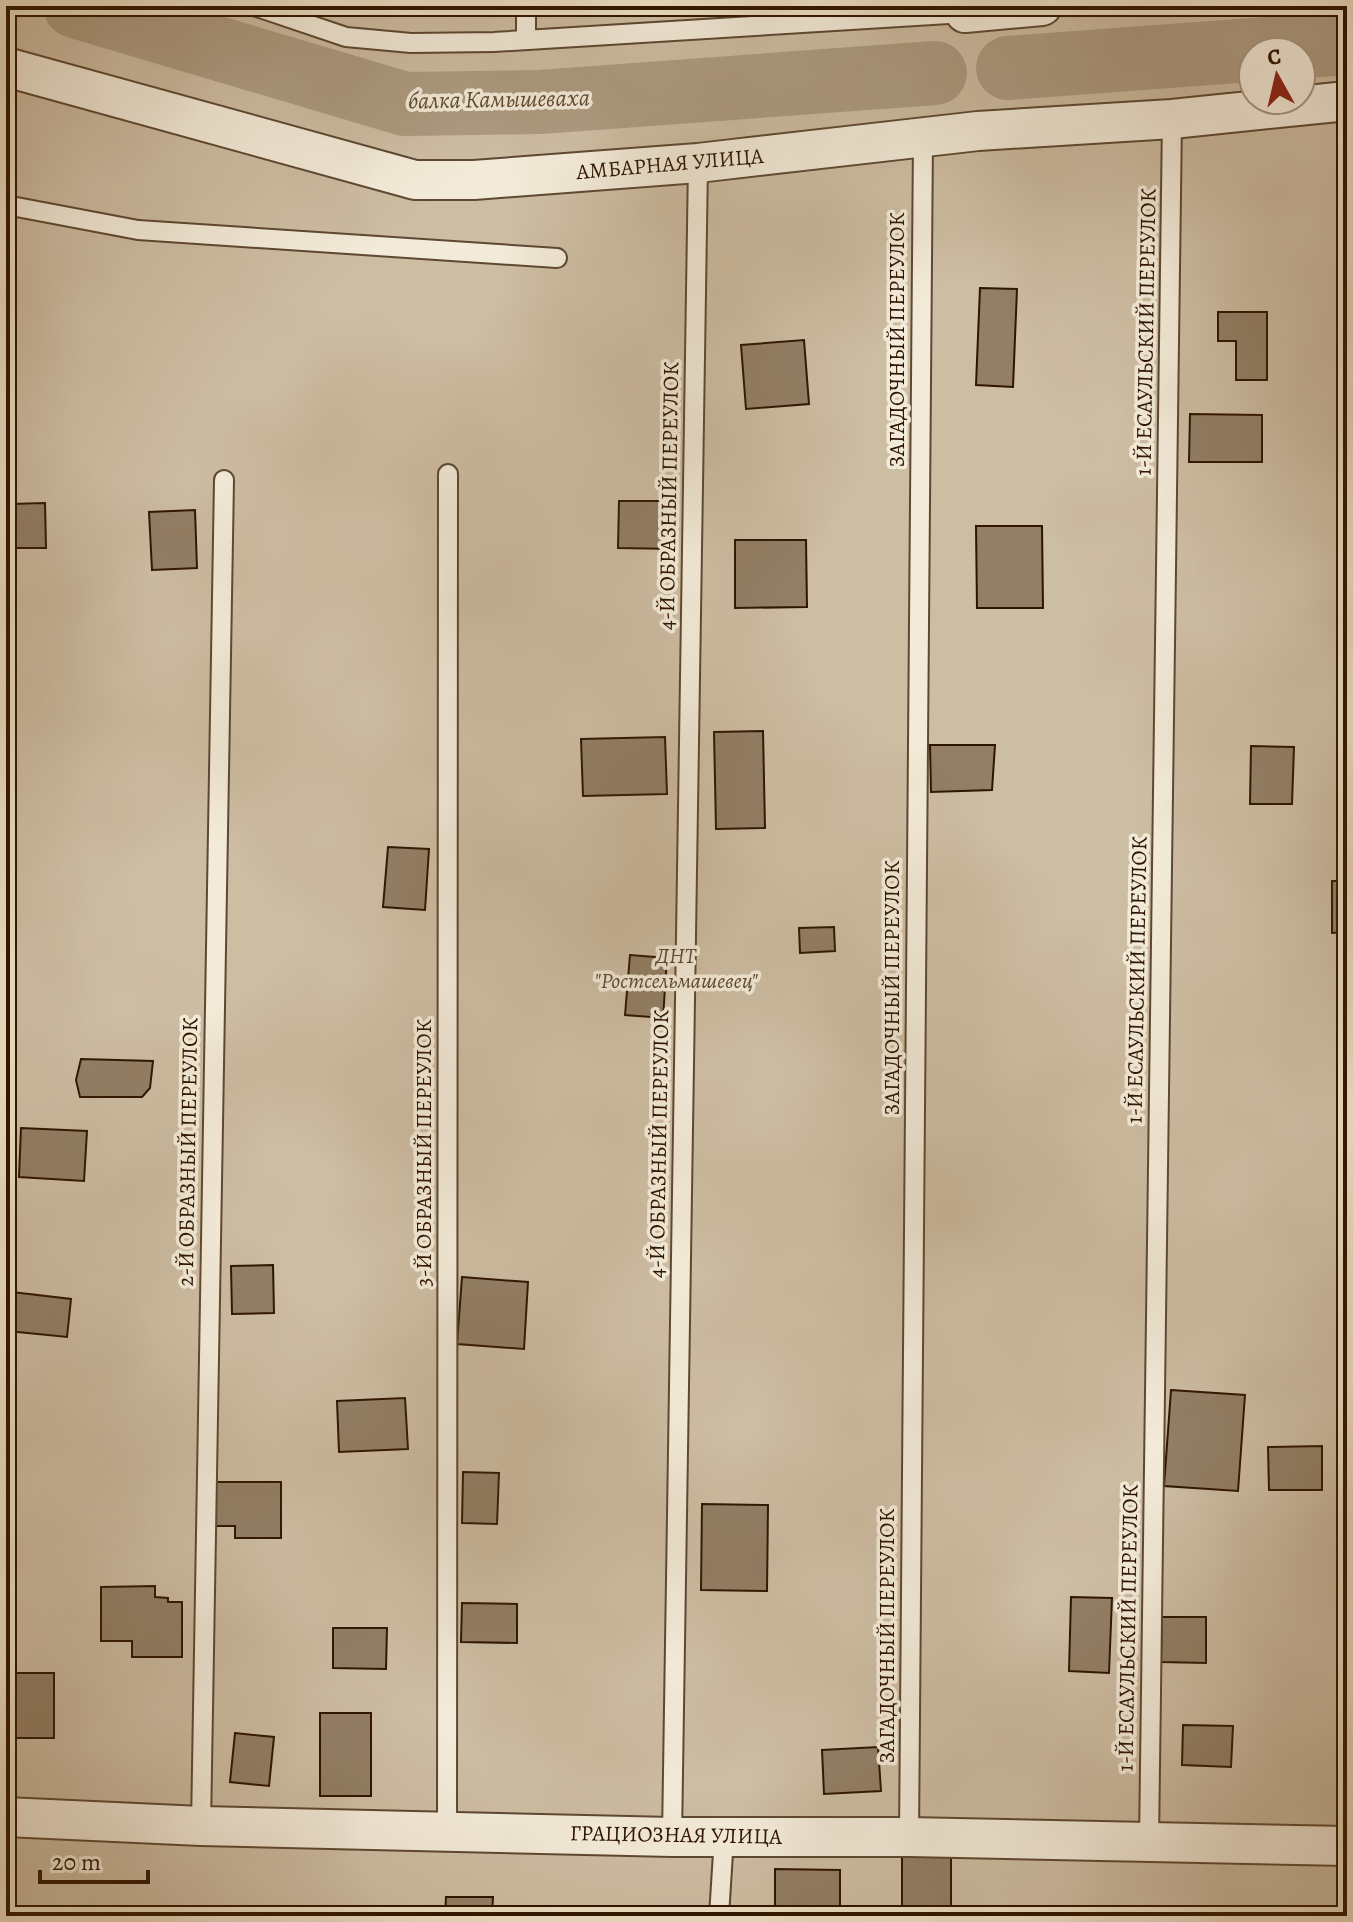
<svg xmlns="http://www.w3.org/2000/svg" width="1353" height="1922" viewBox="0 0 1353 1922" font-family="Alegreya,serif">
<style>
.green{fill:#cdbda3;stroke:#7e6952;stroke-width:2;fill-rule:evenodd}
.lines{fill:none;stroke-linecap:round;stroke-linejoin:round}
.river{stroke:#ac9b81;stroke-width:64}
.building{fill:#927f66;stroke:#2f1500;stroke-width:2}
.service-casing{stroke:#5e4831;stroke-width:22}
.minor-casing{stroke:#5e4831;stroke-width:42}
.service{stroke:#f3ebd9;stroke-width:18}
.minor{stroke:#f3ebd9;stroke-width:38}
.labels{text-anchor:middle;dominant-baseline:central;stroke-width:7;stroke-linejoin:round;paint-order:stroke}
.street-label{font-size:22px;fill:#2f1500;stroke:#f3ebd9}
.park-label{font-size:22px;font-style:italic;fill:#5e4731;stroke:#f3ebd9}
.water-label{font-size:24px;font-style:italic;fill:#614b34;stroke:#f3ebd9}
</style>
<rect width="100%" height="100%" fill="#ede0c4"/>
<filter id="stains"><feTurbulence type="fractalNoise" baseFrequency=".0025" numOctaves="4"/><feColorMatrix values="0 0 0 0 .2 0 0 0 0 .09 0 0 0 0 .02 0 0 0 .5 -.17"/></filter>
<radialGradient id="worn" r=".72"><stop offset=".6" stop-color="#630" stop-opacity="0"/><stop offset="1" stop-color="#630" stop-opacity=".3"/></radialGradient>
<path class="green" d="M6,6h1341v1910h-1341zM1253,52h48v48h-48z"/>
<g class="lines">
<g class="river">
<path d="M75,6l330,98 135,-2 395,-29"/>
<path d="M1008,68l339,-25"/>
</g>
</g>
<g class="building">
<path d="M980,288l37,1 -4,98 -37,-2z"/>
<path d="M1218,312h49v68h-31v-39h-18z"/>
<path d="M804,340l5,64 -63,5 -5,-64z"/>
<path d="M1190,414l72,1v47h-73z"/>
<path d="M619,501h58l-1,48 -58,-1z"/>
<path d="M45,503l1,45h-35l-1,-44z"/>
<path d="M195,510l2,58 -45,2 -3,-58z"/>
<path d="M976,526h66l1,82h-66z"/>
<path d="M735,540h71l1,67 -72,1z"/>
<path d="M763,731l2,97 -49,1 -2,-97z"/>
<path d="M665,737l2,57 -84,2 -2,-57z"/>
<path d="M930,745h65l-3,45 -61,2z"/>
<path d="M1251,746l43,1 -2,57h-42z"/>
<path d="M388,847l41,2 -4,61 -42,-3z"/>
<path d="M1332,881h15v51l-15,1z"/>
<path d="M834,927l1,24 -35,2 -1,-25z"/>
<path d="M630,955l37,3 -4,60 -38,-3z"/>
<path d="M81,1059l72,2 -3,27 -8,9h-62l-4,-17z"/>
<path d="M21,1128l66,3 -3,50 -65,-4z"/>
<path d="M273,1265l1,48 -42,1 -1,-48z"/>
<path d="M462,1277l66,5 -4,67 -67,-5z"/>
<path d="M12,1292l59,7 -4,38 -59,-6z"/>
<path d="M1171,1390l74,5 -7,96 -74,-5z"/>
<path d="M405,1398l3,51 -69,3 -2,-51z"/>
<path d="M1322,1446v44h-53l-1,-43z"/>
<path d="M463,1472l36,1 -2,51 -35,-1z"/>
<path d="M216,1482h65v56h-46v-12h-19z"/>
<path d="M702,1504l66,1 -1,86 -66,-1z"/>
<path d="M155,1586v11l13,1v4h14v55h-50v-16h-31v-54z"/>
<path d="M1071,1597l41,1 -3,75 -40,-2z"/>
<path d="M462,1603l55,1v39l-56,-1z"/>
<path d="M1162,1617h44v46l-45,-1z"/>
<path d="M333,1628h54l-1,41 -53,-1z"/>
<rect x="6" y="1673" width="48" height="65"/>
<rect x="320" y="1713" width="51" height="83"/>
<path d="M1183,1725l50,1 -2,41 -49,-2z"/>
<path d="M235,1733l39,4 -5,49 -39,-4z"/>
<path d="M878,1747l3,44 -57,3 -2,-44z"/>
<path d="M902,1853h49v59l-49,1z"/>
<path d="M775,1869l65,1v46h-65z"/>
<path d="M446,1897h47l-1,19h-47z"/>
<path d="M201,1909l62,6v1h-63z"/>
</g>
<g class="lines">
<g class="service-casing">
<g id="service">
<path d="M254,6l92,31 65,6 83,-1 471,-29"/>
<path d="M526,40v-34"/>
<path d="M6,205l132,25 419,28"/>
<path d="M201,1826l23,-1346"/>
<path d="M447,1831l1,-1357"/>
<path d="M672,1837l26,-1674"/>
<path d="M909,1837l14,-1698"/>
<path d="M1149,1842l23,-1723"/>
<path d="M719,1916l5,-79"/>
</g>
</g>
<g class="minor-casing">
<g id="minor">
<path d="M965,13l77,-7"/>
<path d="M6,67l409,113h59l224,-17 280,-32 194,-12 175,-18"/>
<path d="M6,1817l195,9 471,11h237l438,9"/>
</g>
</g>
<use href="#service" class="service"/>
<use href="#minor" class="minor"/>
</g>
<g class="labels">
<g class="street-label">
<text transform="translate(670 164) rotate(-5)">АМБАРНАЯ УЛИЦА</text>
<text transform="translate(1146 332) rotate(-89)">1-Й ЕСАУЛЬСКИЙ ПЕРЕУЛОК</text>
<text transform="translate(897 340) rotate(-90)">ЗАГАДОЧНЫЙ ПЕРЕУЛОК</text>
<text transform="translate(669 496) rotate(-89)">4-Й ОБРАЗНЫЙ ПЕРЕУЛОК</text>
<text transform="translate(1137 980) rotate(-89)">1-Й ЕСАУЛЬСКИЙ ПЕРЕУЛОК</text>
<text transform="translate(892 988) rotate(-90)">ЗАГАДОЧНЫЙ ПЕРЕУЛОК</text>
<text transform="translate(659 1144) rotate(-89)">4-Й ОБРАЗНЫЙ ПЕРЕУЛОК</text>
<text transform="translate(188 1152) rotate(-89)">2-Й ОБРАЗНЫЙ ПЕРЕУЛОК</text>
<text transform="translate(424 1153) rotate(-90)">3-Й ОБРАЗНЫЙ ПЕРЕУЛОК</text>
<text transform="translate(1128 1628) rotate(-89)">1-Й ЕСАУЛЬСКИЙ ПЕРЕУЛОК</text>
<text transform="translate(887 1636) rotate(-90)">ЗАГАДОЧНЫЙ ПЕРЕУЛОК</text>
<text transform="translate(676 1835) rotate(1)">ГРАЦИОЗНАЯ УЛИЦА</text>
</g>
<g class="park-label">
<text x="676" y="956">ДНТ<tspan x="676" dy="25">"Ростсельмашевец"</tspan></text>
</g>
<g class="water-label">
<text transform="translate(499 99) rotate(-1)">балка Камышеваха</text>
</g>
</g>
<rect width="1353" height="1922" fill="none" stroke="#ede0c4" stroke-width="32"/>
<rect x="8" y="8" width="1337" height="1906" fill="none" stroke="#2f1500" stroke-width="4"/>
<rect x="16" y="16" width="1321" height="1890" fill="none" stroke="#2f1500" stroke-width="2"/>
<g transform="translate(1277 76) rotate(352)"><circle r="38" fill="#f3ebd9" stroke="#a59582" stroke-width="2"/>
<path d="M0-6L14 30L0 20L-14 30Z" fill="#8f2418"/>
<text y="-12" font-size="22" font-weight="bold" text-anchor="middle" fill="#2f1500">С</text>
</g>
<path d="M40 1870v12h108v-12" fill="none" stroke="#2f1500" stroke-width="4"/>
<text x="52" y="1870" font-size="24" fill="#2f1500" stroke="#f3ebd9" stroke-width="6" paint-order="stroke">20 m</text>
<rect width="100%" height="100%" filter="url(#stains)"/>
<rect width="100%" height="100%" fill="url(#worn)"/>
</svg>
